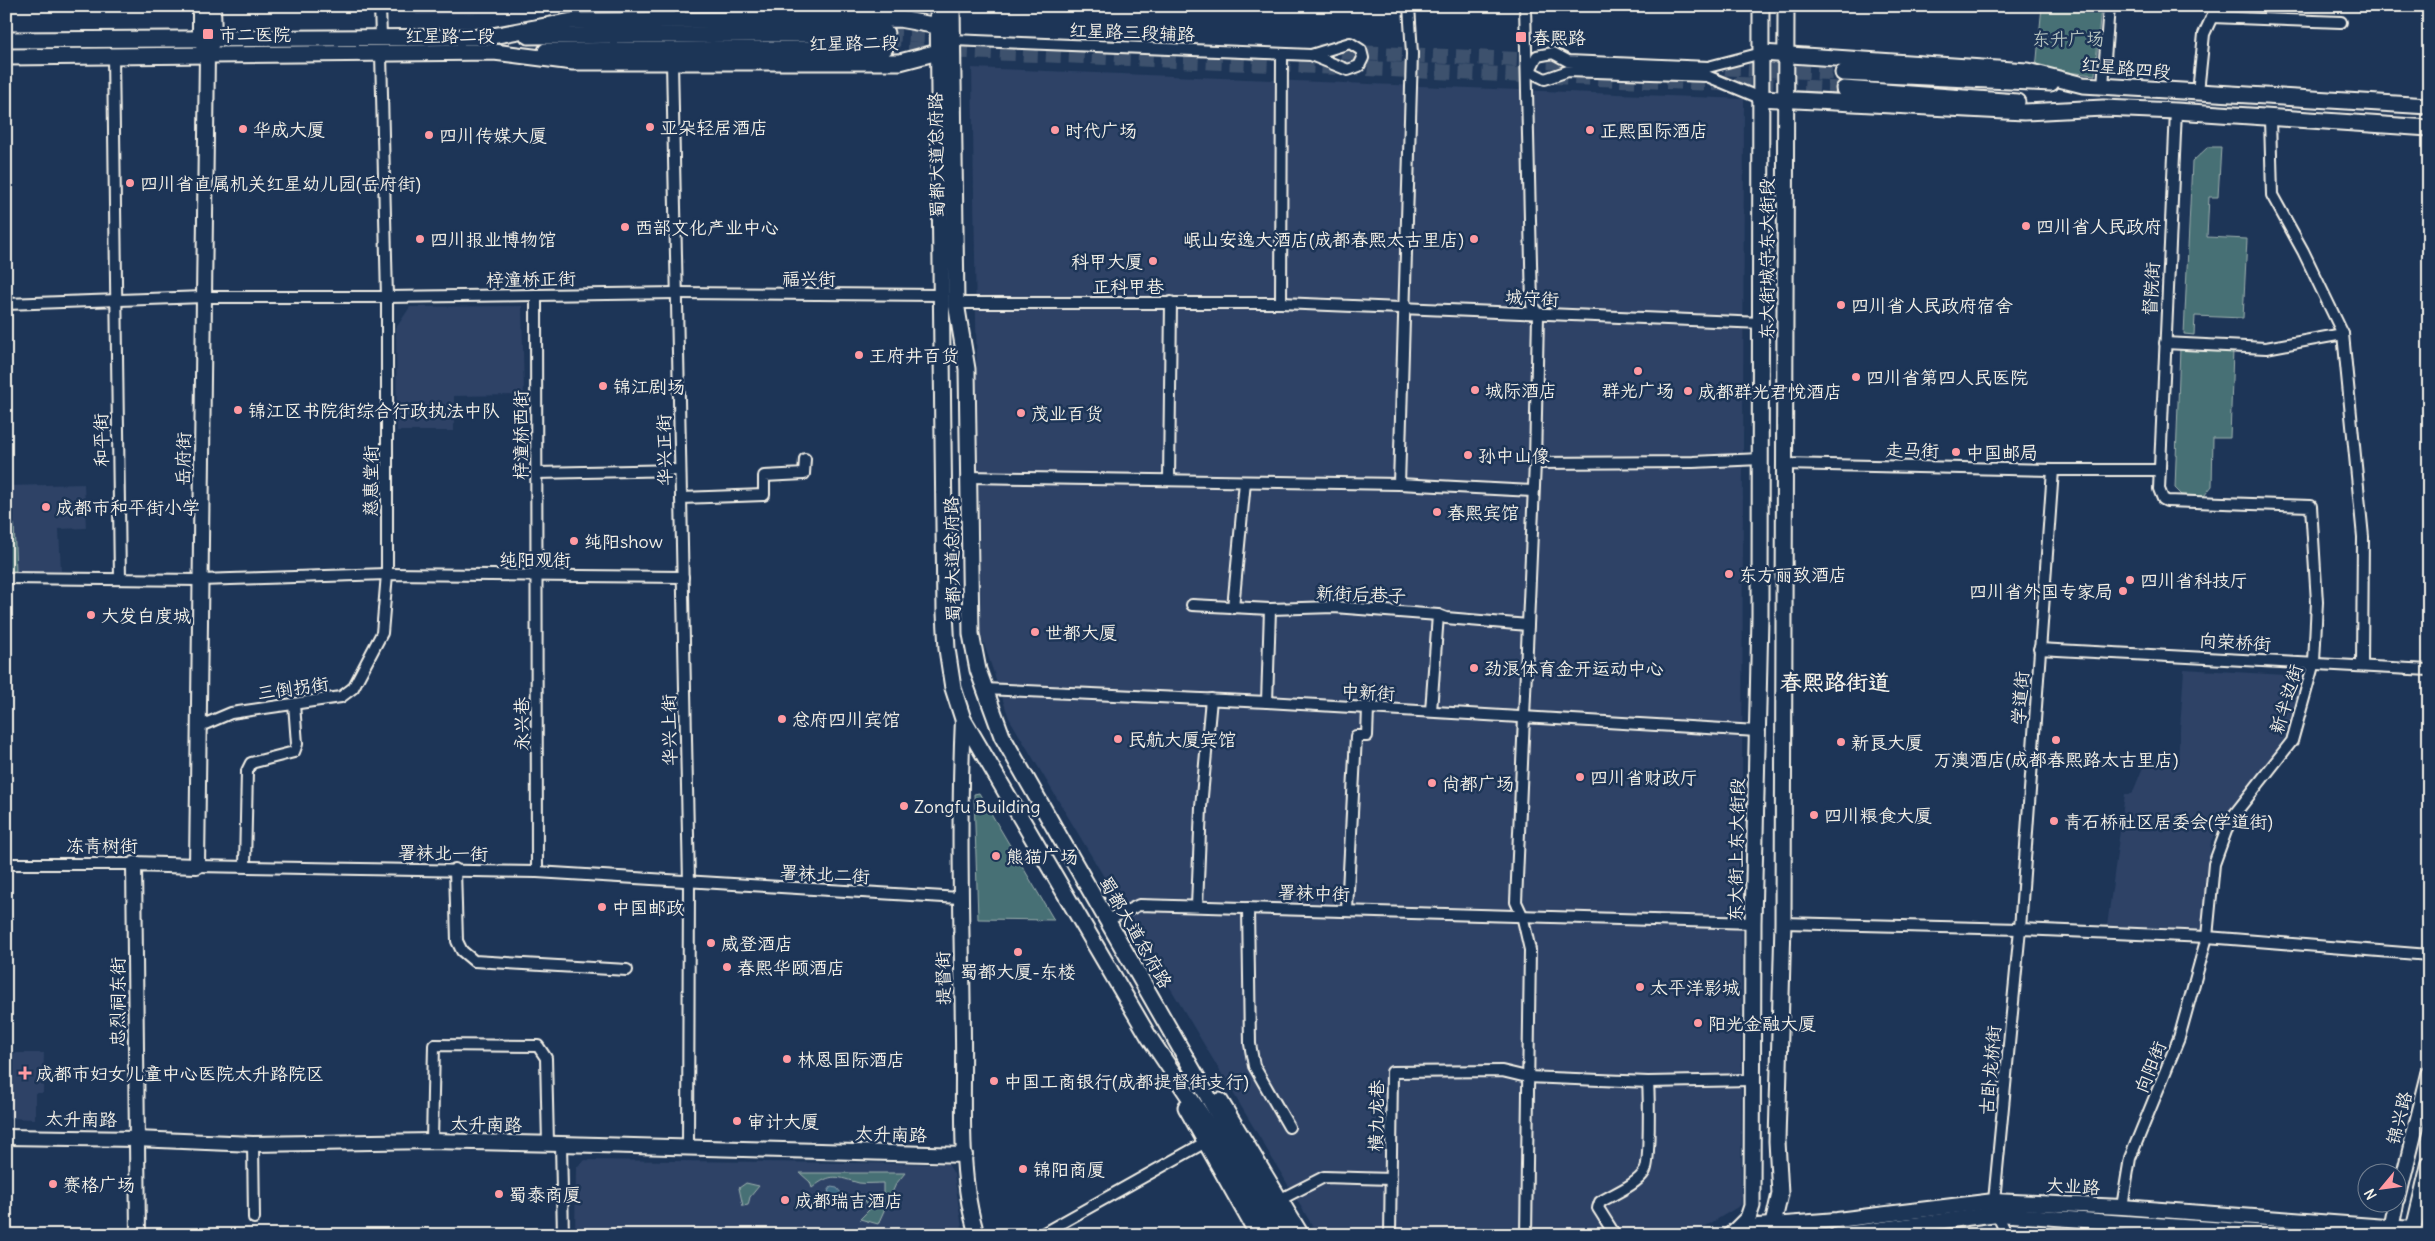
<svg xmlns="http://www.w3.org/2000/svg" width="2435" height="1241" viewBox="0 0 2435 1241" font-family="Delius,'LXGW WenKai TC',sans-serif">
<style>
.built{fill:#2d4266}
.green{fill:#477075;stroke:#9eb0ae}
.water{fill:#3e6884;stroke:#879fac}
.lines{fill:none;stroke-linecap:round;stroke-linejoin:round}
.primary-tunnel{stroke:#3d516d;stroke-width:15;stroke-dasharray:15 8;stroke-linecap:butt}
.street-casing{stroke:#f4f1e8;stroke-width:14}
.secondary-casing{stroke:#f4f1e8;stroke-width:18}
.primary-casing{stroke:#f4f1e8;stroke-width:19}
.street{stroke:#1d3557;stroke-width:10}
.secondary{stroke:#1d3557;stroke-width:14}
.primary{stroke:#1d3557;stroke-width:15}
.poi-dot{fill:#ff9aa2;stroke:#1d3557;stroke-width:2}
.labels{text-anchor:middle;dominant-baseline:central;stroke-width:5;stroke-linejoin:round;paint-order:stroke}
.street-label{font-size:18px;fill:#f4f1e8;stroke:#1d3557}
.poi-label{font-size:18px;fill:#f4f1e8;stroke:#1d3557;text-anchor:start}
.park-label{font-size:18px;fill:#b7c4c0;stroke:#1d3557}
.district-label{font-size:22px;font-weight:bold;fill:#f4f1e8;stroke:#1d3557}
</style>
<rect width="100%" height="100%" fill="#1d3557"/>
<filter id="ink" filterUnits="userSpaceOnUse"><feTurbulence type="fractalNoise" baseFrequency=".02" numOctaves="2"/><feDisplacementMap in="SourceGraphic" scale="10" xChannelSelector="R" yChannelSelector="G"/><feConvolveMatrix kernelMatrix="1 2 1 2 8 2 1 2 1" color-interpolation-filters="sRGB"/></filter>
<g filter="url(#ink)">
<g class="built">
<path d="M406,6h174l1,4 -164,5z"/>
<path d="M972,68l772,31 -3,1106 -50,30h-373l-309,-517 -28,-83z"/>
<path d="M522,306l2,89 -70,1v35h-57l-1,-103 14,-21z"/>
<path d="M84,484l2,44 -27,1 2,42 -55,1v-86z"/>
<path d="M2184,669l119,7 -17,59 -41,63 -34,43 -9,90 -95,-5 18,-132h7l14,-34h32z"/>
<path d="M6,1053h38l-1,40h-8v26l-29,-1z"/>
<path d="M584,1160l364,4 6,10 9,61h-388l1,-67z"/>
</g>
<g class="green">
<path d="M2042,6h59l-6,69 -59,-6z"/>
<path d="M2208,147h13l-3,50h-9l-2,40 40,2 -4,79 -48,-2 -1,19 -10,-1 8,-172z"/>
<path d="M2180,347l53,3 -3,88h-17l-1,48 -8,10 -22,-1 -7,-7z"/>
<path d="M6,524h8l2,47h-10z"/>
<path d="M979,793l75,127 -76,-1 -4,-125z"/>
<path d="M800,1173h105l-9,11 -18,40 -18,-5 11,-11 -6,-7 6,-5 12,-1v-12c-7,0 -17,1 -24,0 -22,-6 -27,-11 -47,5l-2,-6z"/>
<path d="M746,1183l13,3 -9,11 -2,8 -5,1 -4,-18z"/>
</g>
<path class="water" d="M831,1187l6,1 9,11v5l-9,1 -9,-14z"/>
<g class="lines">
<g class="primary-tunnel">
<path d="M886,33l64,3"/>
<path d="M885,48l959,41"/>
<path d="M1318,51l259,11"/>
<path d="M1702,67l141,6"/>
</g>
<g class="street-casing">
<g id="street">
<path d="M380,6l1,31"/>
<path d="M1525,6l7,299 6,10 -3,148 -19,439 6,13 8,35 -4,285"/>
<path d="M2212,17l129,5"/>
<path d="M680,20v-14"/>
<path d="M953,40l358,15 39,-12 11,7 2,8 -4,8 -11,4 -37,-15"/>
<path d="M113,56l7,523"/>
<path d="M672,62l17,821 -1,263"/>
<path d="M2103,86l6,-80"/>
<path d="M2198,92l6,-58 13,-28"/>
<path d="M1760,98l-53,-22 -139,-5 -23,8 -12,-6 -2,-5 6,-12 16,-3 15,8 140,6 54,-14"/>
<path d="M2270,118l2,77 31,56 40,83 20,203 -1,128"/>
<path d="M536,295l1,577"/>
<path d="M956,303h325l481,20"/>
<path d="M1281,303l1,-249"/>
<path d="M6,304l198,-7h183l290,-4 264,2"/>
<path d="M2165,343l101,5 77,-14"/>
<path d="M1535,463l158,-1 68,-3"/>
<path d="M1784,464l269,6h107"/>
<path d="M536,473l144,-3"/>
<path d="M969,477l430,7 134,7"/>
<path d="M1169,480l2,-178"/>
<path d="M1399,484l13,-430 -3,-48"/>
<path d="M681,498l83,-3v-19l40,-2 1,-15"/>
<path d="M6,578l194,2 187,-6 296,3"/>
<path d="M1192,605l78,4 64,-2 104,8 8,3 82,7"/>
<path d="M1233,608l12,-126"/>
<path d="M2039,649l390,21"/>
<path d="M984,689l283,13 490,29"/>
<path d="M1267,702l3,-93"/>
<path d="M1431,711l7,-96"/>
<path d="M205,724l26,-11 110,-16 12,-9 29,-55 5,-59v-277l-6,-243"/>
<path d="M6,864h128"/>
<path d="M197,866l340,6 423,26"/>
<path d="M245,866l2,-95 4,-8 43,-11 3,-8 -3,-40"/>
<path d="M455,869l2,72 5,10 12,10 153,9"/>
<path d="M1197,906l4,-99 10,-108"/>
<path d="M1248,908l2,136 4,22 35,61"/>
<path d="M1347,910l9,-174h11l1,-28"/>
<path d="M1108,920l31,-15 614,18"/>
<path d="M1783,923l237,6 187,8 222,18"/>
<path d="M432,1141l2,-96 104,1 8,12 2,85"/>
<path d="M253,1144l1,74"/>
<path d="M561,1144l2,91"/>
<path d="M1281,1199l43,-22 67,2"/>
<path d="M2122,1207l8,-49 49,-120 28,-101 7,-73 16,-44 62,-79 22,-79 3,-60 -6,-96 -144,-5 -4,-2 -4,-10 17,-378"/>
<path d="M2413,1229l16,5"/>
<path d="M1040,1235l164,-92"/>
<path d="M1390,1235l2,-163 110,-1 25,6 121,5 104,-2"/>
<path d="M1615,1235l-17,-27 2,-6c13,-8 37,-17 45,-31 5,-9 4,-75 3,-89"/>
<path d="M2007,1235l-10,-21 -3,-13 26,-272 33,-459"/>
</g>
</g>
<g class="secondary-casing">
<g id="secondary">
<path d="M200,6v32l5,12"/>
<path d="M963,719c-5,107 -1,213 0,320 1,62 -5,137 14,196"/>
<path d="M6,1137l130,2 117,5 179,-3 129,3 404,11"/>
<path d="M2398,1199l31,-125"/>
<path d="M2390,1234l6,-30"/>
<path d="M138,1235l-4,-371 63,2 10,-812 7,-16 -1,-32"/>
<path d="M1733,1235l25,-9 79,-6 157,-19 128,6 291,22"/>
<path d="M1837,1235l160,-21 300,21"/>
<path d="M2412,1235l17,-71"/>
</g>
</g>
<g class="primary-casing">
<g id="primary">
<path d="M938,6l7,607 2,36 6,39 10,31 186,318 63,94 60,104"/>
<path d="M952,6l4,297 11,66 4,265 7,36 24,66 285,499"/>
<path d="M528,36l358,-3"/>
<path d="M6,40l481,-3 85,-16 327,-2 39,7 7,7"/>
<path d="M546,51l339,-3"/>
<path d="M1762,53l265,18 56,14 346,21"/>
<path d="M6,57l488,-5 79,10h327l38,-10 8,-6"/>
<path d="M1843,73l208,10"/>
<path d="M1844,89l173,13"/>
<path d="M1760,98l264,14 79,-4 73,3 253,17"/>
<path d="M1220,1101l81,134"/>
<path d="M1186,1107l72,128"/>
<path d="M1731,1235l17,-17 4,-12 1,-283 7,-306 1,-611"/>
<path d="M1766,1235l7,-11 7,-30 -3,-53 6,-218 3,-917"/>
</g>
</g>
<use href="#street" class="street"/>
<use href="#secondary" class="secondary"/>
<use href="#primary" class="primary"/>
</g>
</g>
<g class="poi-dot">
<rect x="202" y="28" width="12" height="12" rx="2.5"/>
<rect x="1515" y="31" width="12" height="12" rx="2.5"/>
<circle cx="650" cy="127" r="5"/>
<circle cx="243" cy="129" r="5"/>
<circle cx="1055" cy="130" r="5"/>
<circle cx="1590" cy="130" r="5"/>
<circle cx="429" cy="135" r="5"/>
<circle cx="130" cy="183" r="5"/>
<circle cx="2026" cy="226" r="5"/>
<circle cx="625" cy="227" r="5"/>
<circle cx="420" cy="239" r="5"/>
<circle cx="1474" cy="239" r="5"/>
<circle cx="1153" cy="261" r="5"/>
<circle cx="1841" cy="305" r="5"/>
<circle cx="859" cy="355" r="5"/>
<circle cx="1638" cy="371" r="5"/>
<circle cx="1856" cy="377" r="5"/>
<circle cx="603" cy="386" r="5"/>
<circle cx="1475" cy="390" r="5"/>
<circle cx="1688" cy="391" r="5"/>
<circle cx="238" cy="410" r="5"/>
<circle cx="1021" cy="413" r="5"/>
<circle cx="1956" cy="452" r="5"/>
<circle cx="1468" cy="455" r="5"/>
<circle cx="46" cy="507" r="5"/>
<circle cx="1437" cy="512" r="5"/>
<circle cx="574" cy="541" r="5"/>
<circle cx="1729" cy="574" r="5"/>
<circle cx="2130" cy="580" r="5"/>
<circle cx="2123" cy="591" r="5"/>
<circle cx="91" cy="615" r="5"/>
<circle cx="1035" cy="632" r="5"/>
<circle cx="1474" cy="668" r="5"/>
<circle cx="782" cy="719" r="5"/>
<circle cx="1118" cy="739" r="5"/>
<circle cx="2056" cy="740" r="5"/>
<circle cx="1841" cy="742" r="5"/>
<circle cx="1580" cy="777" r="5"/>
<circle cx="1432" cy="783" r="5"/>
<circle cx="904" cy="806" r="5"/>
<circle cx="1814" cy="815" r="5"/>
<circle cx="2054" cy="821" r="5"/>
<circle cx="996" cy="856" r="5"/>
<circle cx="602" cy="907" r="5"/>
<circle cx="711" cy="943" r="5"/>
<circle cx="1018" cy="952" r="5"/>
<circle cx="727" cy="967" r="5"/>
<circle cx="1640" cy="987" r="5"/>
<circle cx="1698" cy="1023" r="5"/>
<circle cx="787" cy="1059" r="5"/>
<path d="M22.5 1065.5h5v5h5v5h-5v5h-5v-5h-5v-5h5z"/>
<circle cx="994" cy="1081" r="5"/>
<circle cx="737" cy="1121" r="5"/>
<circle cx="1023" cy="1169" r="5"/>
<circle cx="53" cy="1184" r="5"/>
<circle cx="499" cy="1194" r="5"/>
<circle cx="785" cy="1200" r="5"/>
</g>
<g class="labels">
<g class="street-label">
<text transform="translate(1132 32) rotate(2)">红星路三段辅路</text>
<text x="450" y="35">红星路二段</text>
<text transform="translate(854 43) rotate(-1)">红星路二段</text>
<text transform="translate(2126 68) rotate(5)">红星路四段</text>
<text transform="translate(936 155) rotate(-91)">蜀都大道总府路</text>
<text transform="translate(1766 259) rotate(-90)">东大街城守东大街段</text>
<text x="809" y="278">福兴街</text>
<text transform="translate(531 279) rotate(-1)">梓潼桥正街</text>
<text x="1128" y="286">正科甲巷</text>
<text transform="translate(2151 289) rotate(-87)">督院街</text>
<text transform="translate(1532 298) rotate(3)">城守街</text>
<text transform="translate(520 435) rotate(-90)">梓潼桥西街</text>
<text transform="translate(101 440) rotate(-91)">和平街</text>
<text transform="translate(664 450) rotate(-91)">华兴正街</text>
<text transform="translate(1912 450) rotate(1)">走马街</text>
<text transform="translate(183 459) rotate(-89)">岳府街</text>
<text transform="translate(370 481) rotate(-90)">慈惠堂街</text>
<text x="535" y="559">纯阳观街</text>
<text transform="translate(952 559) rotate(-91)">蜀都大道总府路</text>
<text transform="translate(1361 594) rotate(2)">新街后巷子</text>
<text transform="translate(2235 642) rotate(3)">向荣桥街</text>
<text transform="translate(293 688) rotate(-8)">三倒拐街</text>
<text transform="translate(1368 692) rotate(3)">中新街</text>
<text transform="translate(2020 698) rotate(-86)">学道街</text>
<text transform="translate(2286 699) rotate(-73)">新半边街</text>
<text transform="translate(521 724) rotate(-90)">永兴巷</text>
<text transform="translate(669 730) rotate(-91)">华兴上街</text>
<text x="102" y="845">冻青树街</text>
<text transform="translate(1736 850) rotate(-89)">东大街上东大街段</text>
<text transform="translate(443 853) rotate(1)">署袜北一街</text>
<text transform="translate(825 874) rotate(3)">署袜北二街</text>
<text transform="translate(1314 893) rotate(2)">署袜中街</text>
<text transform="translate(1136 932) rotate(60)">蜀都大道总府路</text>
<text transform="translate(943 978) rotate(-91)">提督街</text>
<text transform="translate(117 1002) rotate(-90)">忠烈祠东街</text>
<text transform="translate(2150 1067) rotate(-68)">向阳街</text>
<text transform="translate(1990 1070) rotate(-85)">古卧龙桥街</text>
<text transform="translate(1376 1116) rotate(-89)">横九龙巷</text>
<text transform="translate(2399 1118) rotate(-76)">锦兴路</text>
<text transform="translate(81 1119) rotate(1)">太升南路</text>
<text transform="translate(486 1124) rotate(1)">太升南路</text>
<text transform="translate(891 1134) rotate(2)">太升南路</text>
<text transform="translate(2073 1186) rotate(3)">大业路</text>
</g>
<g class="poi-label">
<text x="219" y="34">市二医院</text>
<text x="1532" y="37">春熙路</text>
<text x="660" y="127">亚朵轻居酒店</text>
<text x="253" y="129">华成大厦</text>
<text x="1065" y="130">时代广场</text>
<text x="1600" y="130">正熙国际酒店</text>
<text x="439" y="135">四川传媒大厦</text>
<text x="140" y="183">四川省直属机关红星幼儿园(岳府街)</text>
<text x="2036" y="226">四川省人民政府</text>
<text x="635" y="227">西部文化产业中心</text>
<text x="430" y="239">四川报业博物馆</text>
<text x="1464" y="239" text-anchor="end">岷山安逸大酒店(成都春熙太古里店)</text>
<text x="1143" y="261" text-anchor="end">科甲大厦</text>
<text x="1851" y="305">四川省人民政府宿舍</text>
<text x="869" y="355">王府井百货</text>
<text x="1866" y="377">四川省第四人民医院</text>
<text x="613" y="386">锦江剧场</text>
<text x="1485" y="390">城际酒店</text>
<text x="1638" y="390" text-anchor="middle">群光广场</text>
<text x="1698" y="391">成都群光君悦酒店</text>
<text x="248" y="410">锦江区书院街综合行政执法中队</text>
<text x="1031" y="413">茂业百货</text>
<text x="1966" y="452">中国邮局</text>
<text x="1478" y="455">孙中山像</text>
<text x="56" y="507">成都市和平街小学</text>
<text x="1447" y="512">春熙宾馆</text>
<text x="584" y="541">纯阳show</text>
<text x="1739" y="574">东方丽致酒店</text>
<text x="2140" y="580">四川省科技厅</text>
<text x="2113" y="591" text-anchor="end">四川省外国专家局</text>
<text x="101" y="615">大发白度城</text>
<text x="1045" y="632">世都大厦</text>
<text x="1484" y="668">劲浪体育金开运动中心</text>
<text x="792" y="719">总府四川宾馆</text>
<text x="1128" y="739">民航大厦宾馆</text>
<text x="1851" y="742">新良大厦</text>
<text x="2056" y="759" text-anchor="middle">万澳酒店(成都春熙路太古里店)</text>
<text x="1590" y="777">四川省财政厅</text>
<text x="1442" y="783">尚都广场</text>
<text x="914" y="806">Zongfu Building</text>
<text x="1824" y="815">四川粮食大厦</text>
<text x="2064" y="821">青石桥社区居委会(学道街)</text>
<text x="1006" y="856">熊猫广场</text>
<text x="612" y="907">中国邮政</text>
<text x="721" y="943">威登酒店</text>
<text x="737" y="967">春熙华颐酒店</text>
<text x="1018" y="971" text-anchor="middle">蜀都大厦-东楼</text>
<text x="1650" y="987">太平洋影城</text>
<text x="1708" y="1023">阳光金融大厦</text>
<text x="797" y="1059">林恩国际酒店</text>
<text x="36" y="1073">成都市妇女儿童中心医院太升路院区</text>
<text x="1004" y="1081">中国工商银行(成都提督街支行)</text>
<text x="747" y="1121">审计大厦</text>
<text x="1033" y="1169">锦阳商厦</text>
<text x="63" y="1184">赛格广场</text>
<text x="509" y="1194">蜀泰商厦</text>
<text x="795" y="1200">成都瑞吉酒店</text>
</g>
<g class="park-label">
<text x="2068" y="38">东升广场</text>
</g>
<g class="district-label">
<text x="1835" y="682">春熙路街道</text>
</g>
</g>
<rect width="2435" height="1241" fill="none" stroke="#1d3557" stroke-width="25"/>
<rect x="12" y="12" width="2410" height="1216" fill="none" stroke="#f4f1e8" stroke-width="2" filter="url(#ink)"/>
<g transform="translate(2382 1188) rotate(241)"><circle r="24" fill="#1d3557" stroke="#738091"/>
<path d="M0-4L9 19L0 12L-9 19Z" fill="#ff9aa2"/>
<text y="-8" font-size="14" font-weight="bold" text-anchor="middle" fill="#f4f1e8">N</text>
</g>
</svg>
